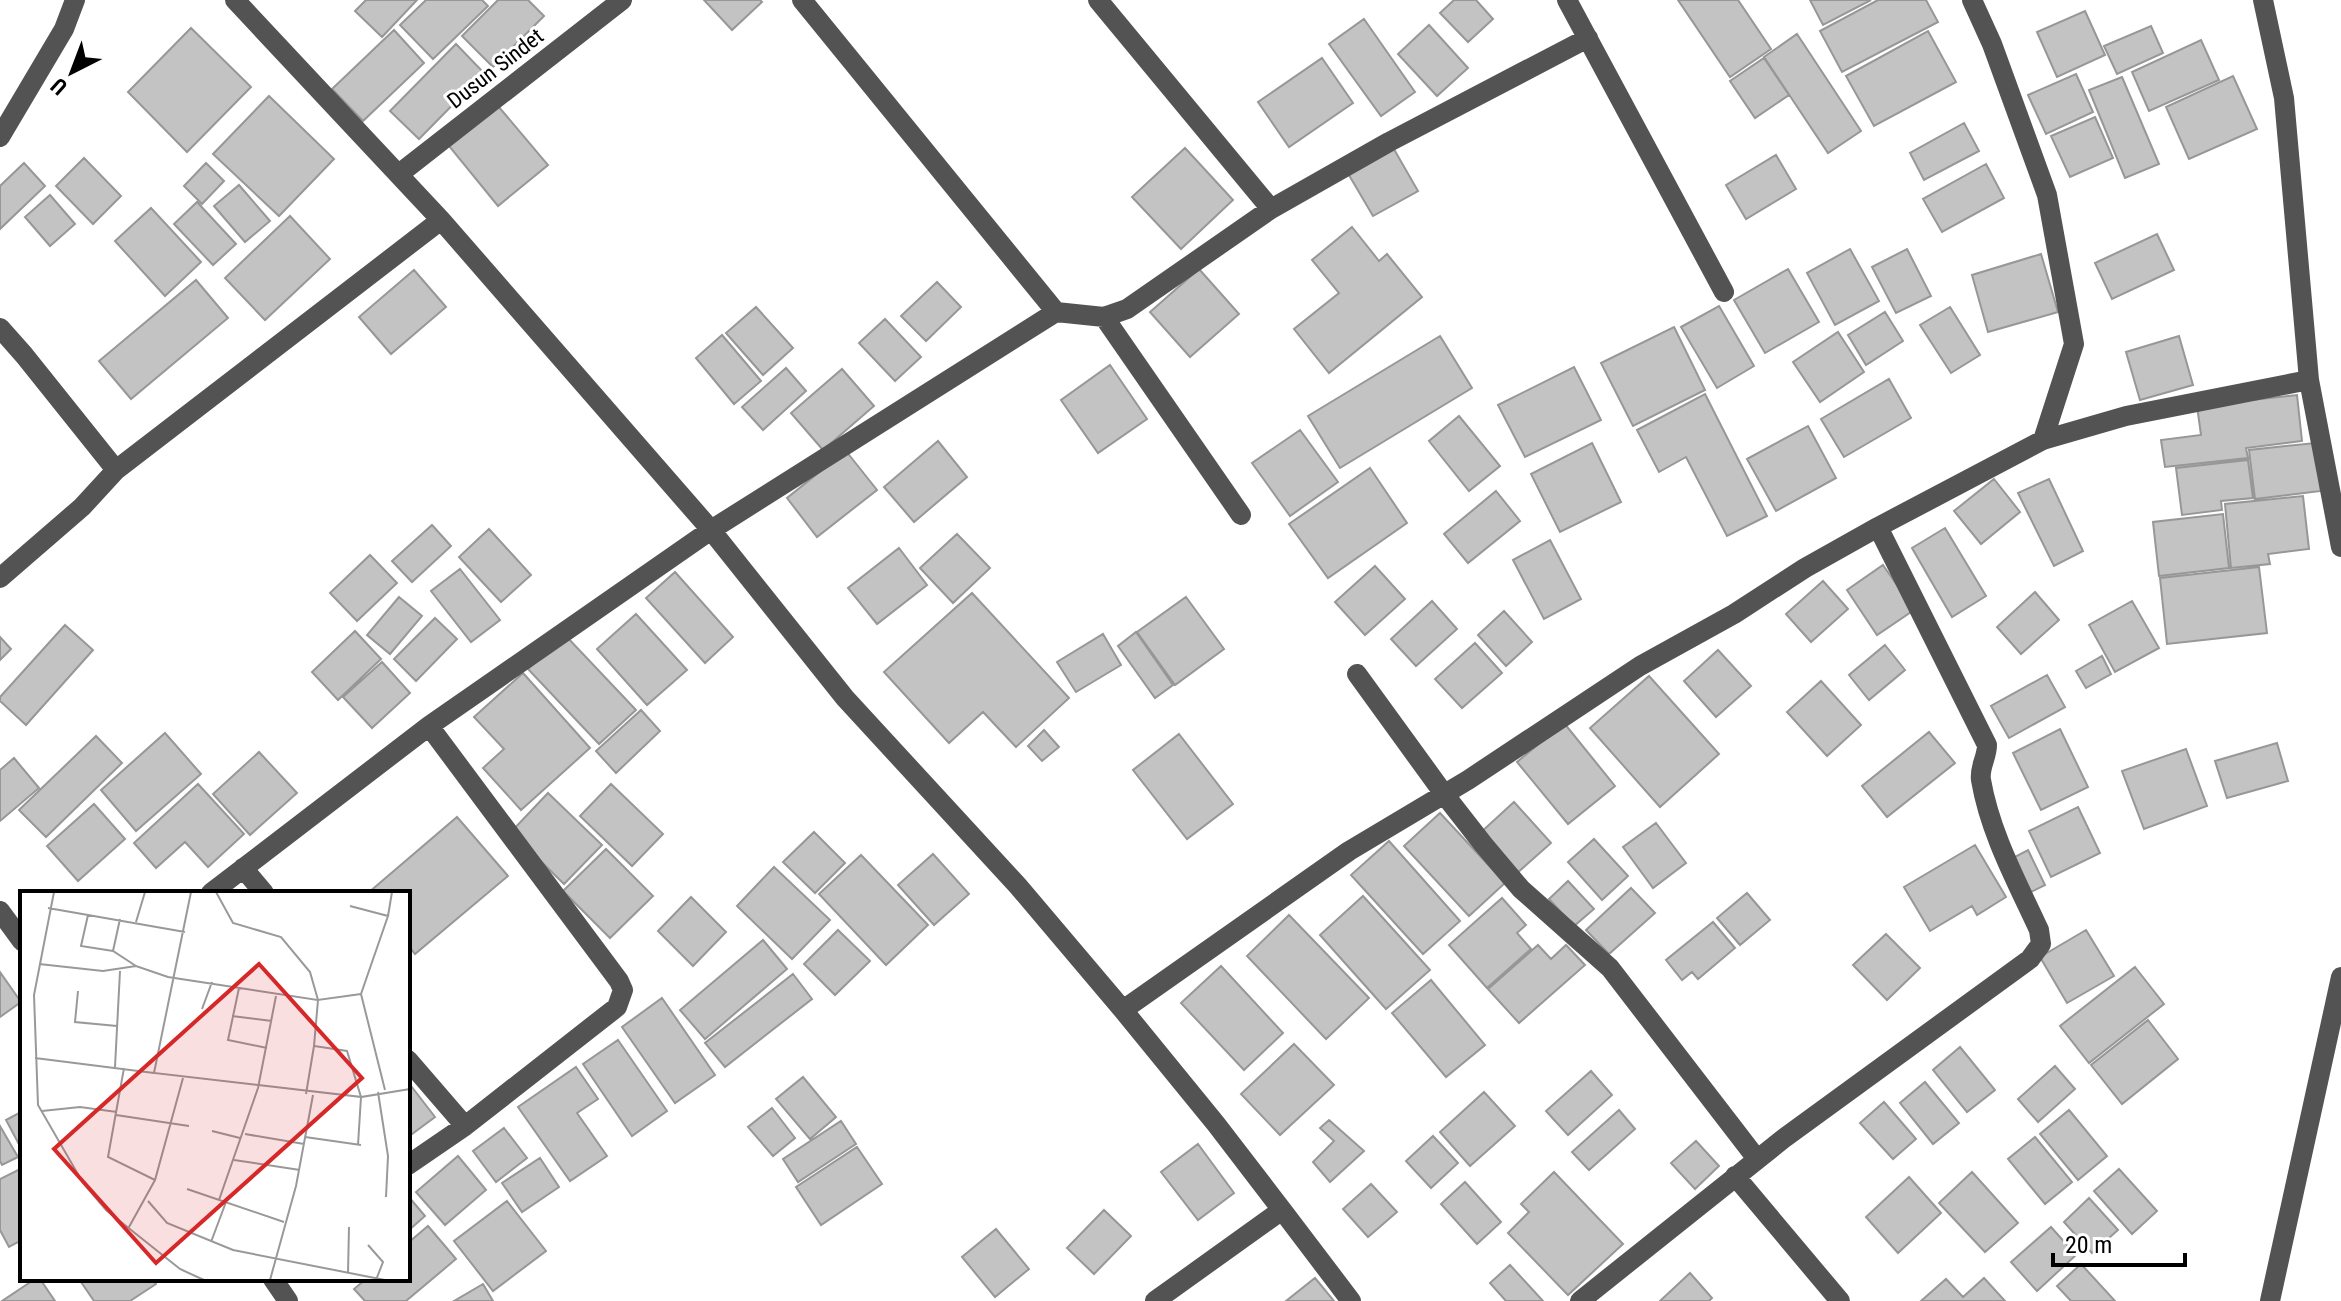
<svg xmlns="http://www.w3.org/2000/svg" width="2341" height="1301" viewBox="0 0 2341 1301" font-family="'Roboto Condensed',sans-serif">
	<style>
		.building { fill: #c3c3c3; stroke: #979797; stroke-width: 2 }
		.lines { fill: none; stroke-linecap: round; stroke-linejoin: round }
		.minor { stroke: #535353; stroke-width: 20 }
		.labels { text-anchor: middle; stroke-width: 6; stroke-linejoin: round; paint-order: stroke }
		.street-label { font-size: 22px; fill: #000; stroke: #fff }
		.inset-road { fill: none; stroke: #999; stroke-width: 2 }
		.view { fill: #d62828; fill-opacity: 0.15; stroke: #d62828; stroke-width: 4 }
		.inset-edge { fill: none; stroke: #000; stroke-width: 4 }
	</style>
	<rect width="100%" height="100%" fill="#fff"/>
	<path class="building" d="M366,0H417L382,37L355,11Z
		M426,0H482L488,6L433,59L400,25Z
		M498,0H528L544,16L493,67L462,36Z
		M704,0H760L762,2L732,30Z
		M1454,0H1476L1493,19L1468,42L1440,13Z
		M1678,0H1738L1771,49L1730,77Z
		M1810,0H1871L1823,25Z
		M1878,0H1926L1938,22L1842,72L1820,31Z
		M2085,11L2105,55L2057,77L2037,32Z
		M1364,19L1415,92L1381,116L1329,44Z
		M1429,25L1468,68L1437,96L1398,54Z
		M2151,26L2163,53L2117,74L2104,46Z
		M191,28L251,87L187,152L128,92Z
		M394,30L424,63L363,121L332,89Z
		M1928,31L1956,82L1874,126L1846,76Z
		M1797,34L1861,131L1828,153L1764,57Z
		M2201,40L2219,80L2149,111L2132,72Z
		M456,44L484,73L419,139L390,111Z
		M1322,58L1353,103L1289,147L1258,102Z
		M1764,58L1789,95L1755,118L1730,81Z
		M2076,74L2093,112L2046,134L2028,95Z
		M2233,76L2257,129L2189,159L2166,107Z
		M2122,77L2159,164L2125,178L2089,90Z
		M269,96L334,159L279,216L213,154Z
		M498,106L548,165L498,206L449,146Z
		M2095,117L2113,158L2070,177L2051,136Z
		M1964,123L1979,151L1924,180L1910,153Z
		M1391,144L1418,191L1373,216L1346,170Z
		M1185,148L1233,200L1181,249L1132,197Z
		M1776,155L1796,189L1746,219L1726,185Z
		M84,158L121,196L93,224L56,186Z
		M24,163L45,186L0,229V186Z
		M206,163L224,181L202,204L184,186Z
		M1986,164L2004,198L1942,232L1923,199Z
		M239,185L270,221L245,242L214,206Z
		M50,195L75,224L50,246L25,217Z
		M197,202L236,244L213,265L174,224Z
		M151,208L201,262L165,296L115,241Z
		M290,216L330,259L265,320L225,278Z
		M1352,227L1379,261L1387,254L1422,297L1329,373L1294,329L1339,293L1312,260Z
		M2157,234L2174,270L2112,299L2095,263Z
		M1850,249L1879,301L1835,325L1807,273Z
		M1907,249L1931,296L1896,313L1872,267Z
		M2041,254L2058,312L1988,332L1972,275Z
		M1199,269L1239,314L1190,357L1150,312Z
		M1788,269L1819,322L1765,353L1734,300Z
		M414,270L446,307L391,354L359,317Z
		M196,280L228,318L131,399L99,361Z
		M937,282L961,307L926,341L901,316Z
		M1719,306L1754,366L1717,388L1681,327Z
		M756,307L793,348L763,375L726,333Z
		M1950,307L1980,355L1951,373L1920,325Z
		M1885,312L1903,341L1866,365L1848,335Z
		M885,319L921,357L895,381L859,343Z
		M1674,327L1705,390L1633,426L1601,363Z
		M1838,332L1864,372L1820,402L1793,362Z
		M722,335L761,381L734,404L696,358Z
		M1440,336L1472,388L1340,468L1308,416Z
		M2179,336L2193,385L2140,400L2126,352Z
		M1110,365L1147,419L1098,453L1061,400Z
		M1574,367L1601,420L1525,457L1498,405Z
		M786,368L806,391L763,430L742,407Z
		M842,369L874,406L823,450L791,413Z
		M1889,379L1911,418L1844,457L1821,419Z
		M1705,394L1767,516L1727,536L1686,457L1659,472L1637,430Z
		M2297,395L2302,441L2246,448L2248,458L2165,467L2161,440L2201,435L2197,406Z
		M1459,416L1500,466L1469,491L1429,441Z
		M1808,426L1836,478L1776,511L1747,459Z
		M1300,430L1338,482L1290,516L1252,463Z
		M938,441L967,477L914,522L884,487Z
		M1592,443L1621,502L1560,532L1531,474Z
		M2315,443L2321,491L2255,499L2249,450Z
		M846,451L877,490L817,537L787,498Z
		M2248,460L2253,498L2221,501L2222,510L2182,515L2176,468Z
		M1370,468L1407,523L1328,578L1289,524Z
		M1994,479L2020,512L1981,544L1954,511Z
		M2049,479L2083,551L2054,566L2018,493Z
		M1496,491L1520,521L1468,563L1444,534Z
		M2303,496L2309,549L2268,554L2270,564L2231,568L2225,504Z
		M2223,514L2229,568L2159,576L2153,522Z
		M432,525L451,546L412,582L392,561Z
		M1945,528L1986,596L1952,617L1912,548Z
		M489,529L531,575L501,602L459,557Z
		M957,534L990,568L953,603L920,568Z
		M1550,540L1581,599L1544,619L1513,560Z
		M899,548L927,585L877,624L848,588Z
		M370,555L397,583L357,621L330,593Z
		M1883,565L1914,610L1877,635L1847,590Z
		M1375,566L1405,599L1365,635L1335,602Z
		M2259,567L2267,633L2167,644L2160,578Z
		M460,569L500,620L471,642L431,591Z
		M675,572L733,637L705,663L646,598Z
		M1823,581L1848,609L1811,642L1786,614Z
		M2035,592L2059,620L2021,654L1997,627Z
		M972,593L1069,698L1016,747L983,712L949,743L884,672Z
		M399,597L422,616L390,654L367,635Z
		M1186,597L1224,649L1175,685L1137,632Z
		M1432,601L1457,629L1416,666L1391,639Z
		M2132,601L2159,648L2115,672L2089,625Z
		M1504,611L1532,642L1506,666L1478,635Z
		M636,614L687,670L647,705L597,649Z
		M435,618L457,639L416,681L394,659Z
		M65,625L93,650L26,725L0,701V697Z
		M355,631L381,659L338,700L312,672Z
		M1136,632L1173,685L1155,698L1118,646Z
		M1103,634L1121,665L1076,692L1057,662Z
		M565,635L636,710L599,744L528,669Z
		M0,637L11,649L0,660Z
		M1475,643L1502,673L1462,708L1435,679Z
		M1885,645L1905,670L1869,700L1849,675Z
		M1718,650L1751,686L1716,717L1684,681Z
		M2102,656L2111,674L2086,688L2076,671Z
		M382,662L410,693L372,728L343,697Z
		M523,673L590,748L521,810L483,768L504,749L474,717Z
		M2047,675L2065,707L2009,738L1991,706Z
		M1649,676L1719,754L1660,807L1590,728Z
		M1821,681L1861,725L1827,756L1787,712Z
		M641,710L660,731L616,773L596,751Z
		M1564,723L1615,786L1568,824L1517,762Z
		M2060,729L2088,787L2041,810L2013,753Z
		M1044,730L1059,747L1042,761L1028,746Z
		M1929,732L1955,763L1887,817L1862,786Z
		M165,733L201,774L136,831L101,790Z
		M1179,734L1233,804L1187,839L1133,770Z
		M96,736L122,763L46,837L19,810Z
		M2277,743L2288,781L2227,798L2215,761Z
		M2186,749L2207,806L2144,829L2122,771Z
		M259,752L297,793L250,835L213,794Z
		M14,758L39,788L0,821V770Z
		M198,784L244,834L208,867L185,842L156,868L134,843Z
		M611,784L663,834L632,866L580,816Z
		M548,793L602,845L564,884L511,832Z
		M1514,802L1551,843L1516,874L1479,834Z
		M94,804L125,839L78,881L47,846Z
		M2078,807L2100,853L2051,877L2029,831Z
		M1440,813L1505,883L1469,916L1404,846Z
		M457,817L508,876L415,954L408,945V893H368Z
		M1656,823L1686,863L1653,888L1623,847Z
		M814,832L845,863L815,893L783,862Z
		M1594,839L1628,876L1602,900L1568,862Z
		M1389,841L1460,921L1423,954L1351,875Z
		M1975,845L2006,897L1977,915L1972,906L1930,931L1904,887Z
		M606,849L653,896L610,938L563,891Z
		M2028,850L2045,885L2025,895L2009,860Z
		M933,854L969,894L934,925L898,885Z
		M861,855L928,925L886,965L819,894Z
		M774,867L830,920L792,959L737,906Z
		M1568,881L1594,909L1574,926L1549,899Z
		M1631,888L1655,913L1609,954L1586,930Z
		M1747,893L1770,920L1740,945L1717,918Z
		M1363,896L1430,970L1386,1009L1320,935Z
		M691,897L726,932L693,966L658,931Z
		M1502,898L1526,925L1517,933L1531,949L1487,988L1449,945Z
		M1289,915L1369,998L1326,1039L1247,956Z
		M1713,922L1735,948L1698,979L1692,972L1682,980L1666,960Z
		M838,930L870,961L835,995L804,964Z
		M2086,930L2114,976L2067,1003L2040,957Z
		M1886,934L1920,968L1887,1000L1853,965Z
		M763,940L787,969L705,1039L680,1010Z
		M1538,945L1551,959L1566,945L1585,965L1519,1023L1488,989Z
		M1221,966L1283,1033L1244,1070L1181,1003Z
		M2135,967L2164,1004L2089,1063L2060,1026Z
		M0,972L21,1002L0,1017Z
		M793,974L812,999L725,1067L705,1043Z
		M1431,980L1485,1045L1446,1077L1392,1013Z
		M662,998L715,1075L675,1103L622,1027Z
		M2148,1020L2178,1059L2122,1104L2091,1065Z
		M618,1040L667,1111L632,1136L583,1064Z
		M1294,1044L1334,1085L1280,1135L1241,1094Z
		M1960,1047L1995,1090L1967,1112L1933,1070Z
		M2055,1066L2075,1089L2038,1122L2018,1099Z
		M576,1067L598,1099L577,1113L607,1156L570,1181L518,1107Z
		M1591,1071L1612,1095L1568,1135L1546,1111Z
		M803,1077L836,1117L810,1139L776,1099Z
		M408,1082L435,1117L408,1137Z
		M1925,1082L1959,1123L1933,1144L1900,1103Z
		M1484,1092L1515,1126L1470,1166L1440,1132Z
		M1884,1102L1916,1139L1893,1159L1860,1123Z
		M772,1108L795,1138L773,1156L748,1127Z
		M1619,1110L1635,1129L1589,1170L1572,1152Z
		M2069,1110L2107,1156L2078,1180L2040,1134Z
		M21,1112L22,1113V1150L6,1120Z
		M1329,1120L1364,1151L1330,1182L1313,1162L1334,1141L1320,1128Z
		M841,1121L856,1144L798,1182L783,1159Z
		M0,1126L18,1157L2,1165L0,1161Z
		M504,1128L527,1158L496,1182L473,1151Z
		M1433,1136L1458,1163L1431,1188L1406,1161Z
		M2035,1137L2072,1182L2045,1204L2008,1159Z
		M1696,1141L1719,1166L1695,1189L1671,1163Z
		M1198,1144L1234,1193L1198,1220L1161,1172Z
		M857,1147L882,1184L821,1225L796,1187Z
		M458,1156L486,1190L445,1225L416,1192Z
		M540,1158L559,1187L522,1212L502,1183Z
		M22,1168V1240L9,1247L0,1230V1179Z
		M2119,1169L2157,1211L2132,1234L2094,1191Z
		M1554,1172L1623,1244L1568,1295L1508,1233L1529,1212L1521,1204Z
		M1972,1172L2018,1223L1985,1252L1939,1203Z
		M1909,1177L1941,1213L1898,1253L1866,1217Z
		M1465,1182L1501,1222L1477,1244L1441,1204Z
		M1371,1184L1397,1212L1368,1237L1343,1209Z
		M408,1196L425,1216L408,1231Z
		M2089,1198L2118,1230L2092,1253L2064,1222Z
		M507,1201L546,1251L493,1291L454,1241Z
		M1104,1210L1131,1236L1094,1274L1067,1248Z
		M428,1226L456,1259L406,1301H365L354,1289L366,1279H408V1243Z
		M2051,1227L2076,1255L2037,1291L2011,1262Z
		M996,1229L1029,1269L995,1297L962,1257Z
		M2081,1264L2115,1301H2071L2057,1286Z
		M1510,1265L1543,1301H1506L1490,1283Z
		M1690,1273L1712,1298L1709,1301H1660Z
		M1315,1278L1334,1301H1286Z
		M1984,1278L2005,1301H1921L1946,1279L1963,1297Z
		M35,1279H40L55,1301H2Z
		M79,1279H153L156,1284L130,1301H94Z
		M483,1284L493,1301H454Z"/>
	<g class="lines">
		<path class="minor" d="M235,0L441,220L711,530L845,698L1018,886L1123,1010L1216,1124L1282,1210L1155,1301
			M802,0L1056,312
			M1098,0L1271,209
			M1567,0L1724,292
			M1972,0L1992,44L2047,195L2074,344L2043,440
			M2263,0L2284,98L2309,380L2341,547
			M0,137L64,29L75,0
			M399,174L622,0
			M1104,317L1241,515
			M0,328L24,355L116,470L82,507L0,578
			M116,470L441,220
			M1357,674L1444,794L1483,844L1521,889L1610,968L1757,1159
			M243,868L264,893
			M211,893L429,726L711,530L1056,312L1104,317L1127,309L1271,209L1389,142L1588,38
			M0,911L22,941
			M1123,1010L1349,851L1468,780L1640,666L1734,614L1805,568L1878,527L2043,440L2126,416L2309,380
			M408,1060L465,1126
			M408,1165L465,1126L617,1007L623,990L619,981L429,726
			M1735,1176L1840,1301
			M1282,1210L1351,1301
			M273,1279L288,1301
			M1580,1301L1783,1139L2030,959L2041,944L2039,930C2017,882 1990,833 1981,780C1979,767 1987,758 1987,745L1878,527
			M2270,1301L2341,977"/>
	</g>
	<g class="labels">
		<g class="street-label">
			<text transform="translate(495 68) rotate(-38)" y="8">Dusun Sindet</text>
		</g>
	</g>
	<g transform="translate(20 891)">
		<rect width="390" height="390" fill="#fff"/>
		<path class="inset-road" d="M34,1L14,104L18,214L63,292L86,319L160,378L184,389M171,1L134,182L341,206L338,254M196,1L213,32L261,46L290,81L298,109L341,103M330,15L368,25L341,103L365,199M28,17L165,41M68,24L61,55L93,60L116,75M368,25L372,1M116,31L125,1M93,60L100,28M19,73L83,80L116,75L148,86L298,109L294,155L327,160L341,206L390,198M219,97L208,149L247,157M58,100L55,131L97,135M182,118L192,91M212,125L252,130M15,167L134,182M95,176L100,80M104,177L88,266L135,289M358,201L368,265L366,306M286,203L294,155M22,220L60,216L97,221M96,224L169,235M192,240L220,247M225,243L284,253M285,246L341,254M214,269L280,279M167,298L264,331M199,309L238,197L256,105M128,310L147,332L213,359L365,389M109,336L135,289L163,187M191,351L206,311M348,354L363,371L356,389M328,382L329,336M250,389L276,295L293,204"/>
		<path class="view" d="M239,73L342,187L136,372L34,258Z"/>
		<rect width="390" height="390" class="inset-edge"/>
	</g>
	<g transform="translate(72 72) rotate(222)" stroke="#ffffff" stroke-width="6" paint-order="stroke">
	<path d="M0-6L14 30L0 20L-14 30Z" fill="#000000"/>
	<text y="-12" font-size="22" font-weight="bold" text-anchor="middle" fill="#000000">U</text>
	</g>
	<path d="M2053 1253v12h132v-12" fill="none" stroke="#000000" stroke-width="4"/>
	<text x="2065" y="1253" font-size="24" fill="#000000" stroke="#ffffff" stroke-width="6" paint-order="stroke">20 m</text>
</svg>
